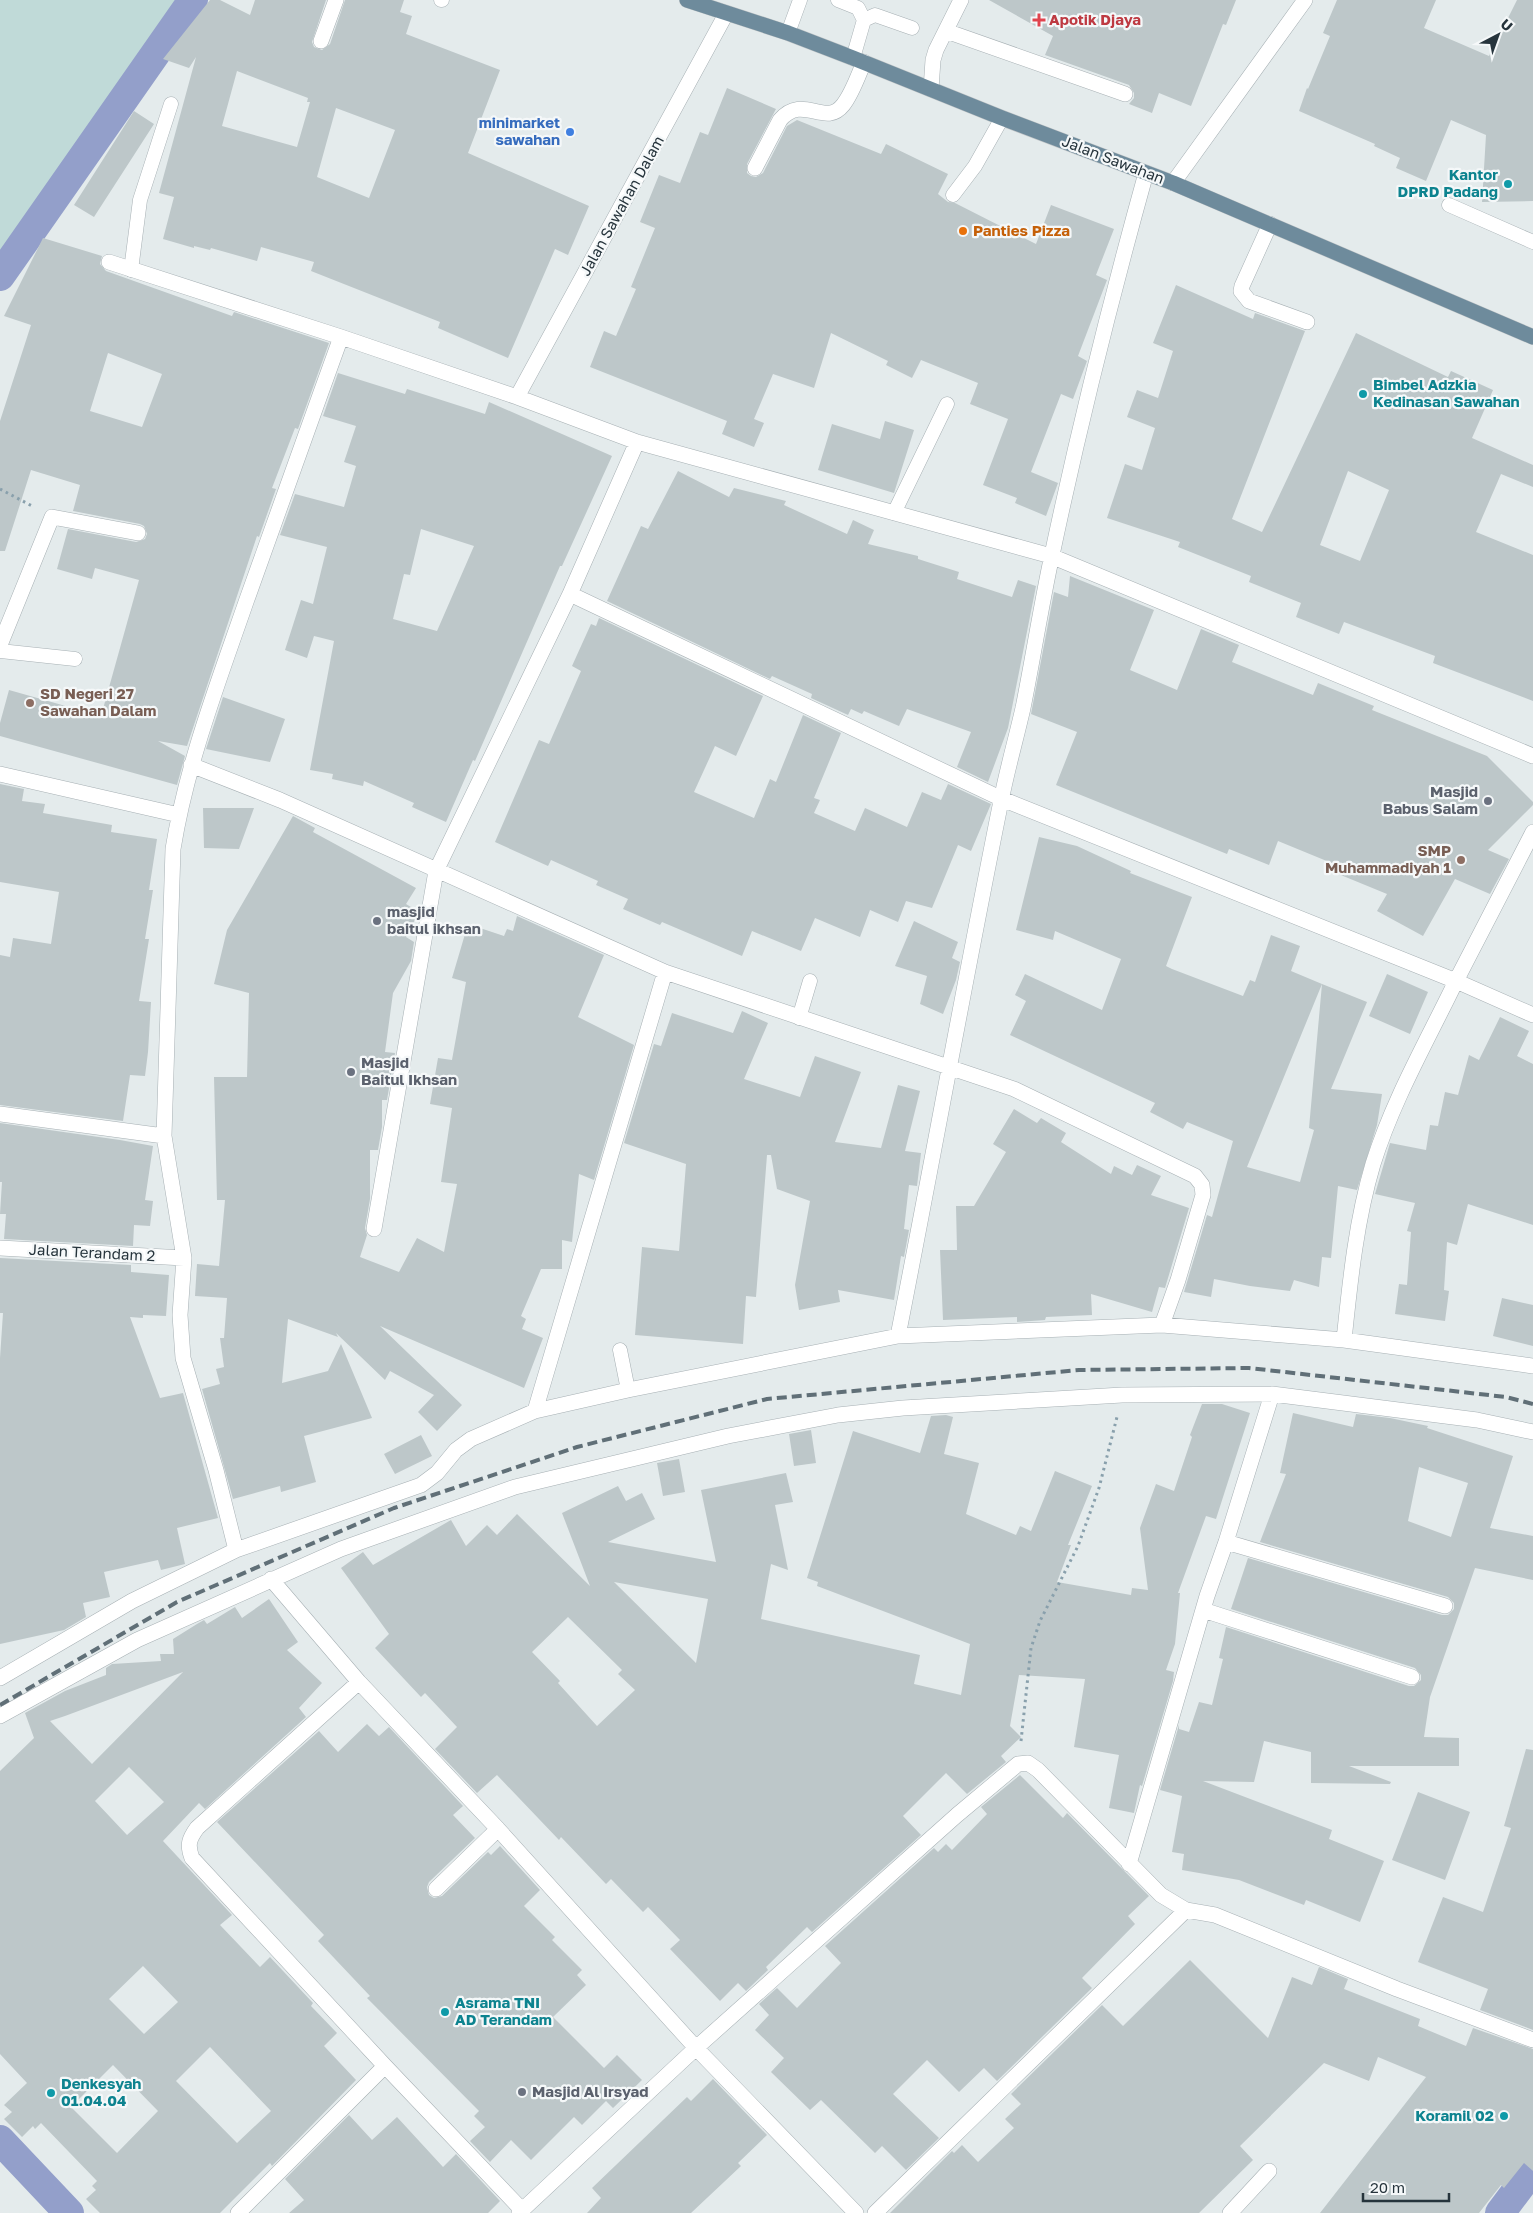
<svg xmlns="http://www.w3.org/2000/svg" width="1533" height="2213" viewBox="0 0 1533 2213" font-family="'Golos Text',sans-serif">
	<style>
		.green { fill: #c0dad8 }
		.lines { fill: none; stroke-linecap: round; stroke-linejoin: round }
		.canal { stroke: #939fca; stroke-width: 30 }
		.building { fill: #bdc7c9; fill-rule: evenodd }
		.lane-casing { stroke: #a7b0b4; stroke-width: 15 }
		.street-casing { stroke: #a7b0b4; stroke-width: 16 }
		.primary-casing { stroke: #c2c6c8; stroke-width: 16 }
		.path { stroke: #89a0ac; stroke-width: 3; stroke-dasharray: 2.5 4; stroke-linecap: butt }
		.lane { stroke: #fff; stroke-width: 14 }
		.street { stroke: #fff; stroke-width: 15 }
		.primary { stroke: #6e8b9c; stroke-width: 15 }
		.rail { stroke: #606f77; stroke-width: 4; stroke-dasharray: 10 5; stroke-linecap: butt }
		.health-dot { fill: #e0444e; stroke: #f5f8f9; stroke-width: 2 }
		.shop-dot { fill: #3f7fe0; stroke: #f5f8f9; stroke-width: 2 }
		.culture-dot { fill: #0f9aa8; stroke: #f5f8f9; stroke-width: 2 }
		.food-dot { fill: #e8710a; stroke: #f5f8f9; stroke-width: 2 }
		.education-dot { fill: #8d6e63; stroke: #f5f8f9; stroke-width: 2 }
		.worship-dot { fill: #6b7280; stroke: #f5f8f9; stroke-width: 2 }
		.labels { text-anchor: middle; stroke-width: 4.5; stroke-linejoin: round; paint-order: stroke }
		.health-label { font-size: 15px; font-weight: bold; fill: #be3a42; stroke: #f5f8f9; text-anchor: start }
		.shop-label { font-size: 15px; font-weight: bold; fill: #366cbe; stroke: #f5f8f9; text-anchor: end }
		.street-label { font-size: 15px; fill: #26343c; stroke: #f5f8f9 }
		.culture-label { font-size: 15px; font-weight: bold; fill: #0d838f; stroke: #f5f8f9; text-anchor: start }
		.food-label { font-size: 15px; font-weight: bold; fill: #c56008; stroke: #f5f8f9; text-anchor: start }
		.education-label { font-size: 15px; font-weight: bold; fill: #785e54; stroke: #f5f8f9; text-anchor: start }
		.worship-label { font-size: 15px; font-weight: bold; fill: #5b616d; stroke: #f5f8f9; text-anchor: start }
	</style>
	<rect width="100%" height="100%" fill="#e4ebec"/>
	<path class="green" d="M0,0H177L0,268Z"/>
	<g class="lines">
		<path class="canal" d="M0,276L193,0
			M0,2140L69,2213
			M1500,2213L1533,2169"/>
	</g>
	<path class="building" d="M210,0H220L250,15L255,0H326L312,42L314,47L322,50L330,44L345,0H404L400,12L412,16L406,34L500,70L468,153L589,206L568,255L555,249L508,358L438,328L440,322L311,271L314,262L261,247L257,261L211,248L210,250L194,246V248L163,239L174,197L159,193L196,57L189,68L163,59ZM237,71L308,98L307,102H310L297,147L222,126ZM336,108L395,130L369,198L317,177Z
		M989,0H1236L1226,25L1223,24L1191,106L1159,93L1152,113L1129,104L1134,98V93L1129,85L1045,55L1053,36Z
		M1337,0H1436L1424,28L1489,56L1517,0H1533V201L1482,202L1486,135L1451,120L1426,181L1396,168L1400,158L1374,146L1375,144L1299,111L1307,88L1308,89L1330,36L1323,33Z
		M727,88L776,109L747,164V173L751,176L756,177L763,173L787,126L797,120L881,154L886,144L948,174L938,194L948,202L955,203L1036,244L1051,205L1114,229L1096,275L1107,280L1078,356L1087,361L1073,399L1061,394L1031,472L1058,483L1046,516L1015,503L1017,498L983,485L1008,419L970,404L978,383L921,360L912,378L886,365L888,361L831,333L814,388L773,374L754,419L764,423L754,447L722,434L727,421L590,367L604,331L616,336L636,289L631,287L655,228L640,222L659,175L680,183L700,132L708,135Z
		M134,111L154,124L94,217L74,205Z
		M43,238L102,256L100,264L106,271L232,316L234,312L329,343L298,429L295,428L272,488L276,489L259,537L257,536L187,746L158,741L185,756L177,785L0,736V723L9,690L101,716L139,580L95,568L92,579L57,569L68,529L136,542L145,539L147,534L144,526L140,524L73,511L80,485L31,470L5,551H0V421L31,325L4,316ZM108,353L162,374L142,427L90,411Z
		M1176,285L1253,319L1255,313L1305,331L1232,519L1262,532L1356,333L1448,377L1451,371L1493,390L1472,438L1533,465V487L1501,474L1476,532L1533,555V701L1433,663L1435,656L1344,622L1339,634L1296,617L1301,603L1249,582L1251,576L1178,547L1180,542L1107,518L1125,464L1142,470L1155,428L1127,417L1137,390L1158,398L1173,351L1153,343ZM1348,471L1389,490L1360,561L1320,545Z
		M338,373L405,394L407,389L485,414L489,402L612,456L562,566H560L475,761L473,760L446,822L412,807L414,803L364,781L363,786L332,779L333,774L310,770L334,641L314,636L307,658L285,650L301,600L313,604L327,547L280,535L295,494L344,507L356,466L344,462L356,426L323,416ZM421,529L474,546L437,631L393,619L404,574L410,575Z
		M885,421L914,430L894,493L818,470L832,424L880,439Z
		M678,471L729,497L734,488L786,501L784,505L847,534L853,520L874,530L868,544L918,556V559L959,572L957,579L1012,597L1018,580L1036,586L1008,728L988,782L957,767L971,732L907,709L899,726L864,711L862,714L851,709L848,715L811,698L812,694L772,676L770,679L607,601L641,526L648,529Z
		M1070,576L1154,610L1130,670L1177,690L1201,629L1239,645L1232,662L1313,695L1318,683L1374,706L1372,710L1487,756L1533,802V805L1488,850L1509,859L1490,894L1455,879L1423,936L1377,911L1387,894L1331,871L1334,864L1278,841L1269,865L1229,849L1227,854L1056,785L1077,732L1031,714L1054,592L1068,597Z
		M599,618L763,696L736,756L715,746L694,792L754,818L770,779L776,782L803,715L841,733L814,798L820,800L814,813L855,831L865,808L907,827L922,792L941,800L948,784L991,804L971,851L958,845L932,908L906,901L898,922L870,910L860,937L815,918L801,951L752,931L742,956L662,922L660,925L623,909L628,899L596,885L598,881L551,860L548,866L495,842L539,740L549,744L581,671L572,666L591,624L596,626Z
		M223,697L285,719L270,762L206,749Z
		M0,784L24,789L22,801L45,804L43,813L112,825L111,832L157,839L149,890H153L145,939H149L139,1001L151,1002L148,1052L145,1076L130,1075L123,1121L0,1105V955L10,957L13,938L51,944L59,892L0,882Z
		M203,808H254L239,849L204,848Z
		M293,816L315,828L313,832L416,888L406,904L419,912L406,937L414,942L411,961L393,993L385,1052L395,1053L387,1100H382V1127L378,1150H370V1199L365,1228L367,1235L360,1257L399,1272L417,1238L444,1252L457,1184L441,1182L452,1108L430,1104L438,1058L452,1060L466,982L452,978L468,924L504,936L507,929L513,931L517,916L604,955L578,1017L634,1045L594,1180L579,1174L572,1242L562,1240V1269H541L521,1316L526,1319L522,1329L543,1338L524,1388L380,1326L462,1405L437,1431L418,1412L434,1395L390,1371L385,1380L336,1333L338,1337L288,1319L282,1383L328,1371L341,1344L372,1418L304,1436L316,1482L281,1492L280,1486L233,1499L202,1389L220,1384L216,1369L224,1367L220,1338H224L227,1298L195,1296L197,1264L219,1266L225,1200H217L214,1077H247L249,993L214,984L227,930Z
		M1039,837L1077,846L1131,871L1130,873L1192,897L1166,966L1172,969L1243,996L1250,980L1255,982L1271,935L1300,946L1291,971L1322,984L1247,1167L1300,1182L1314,1130L1309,1128L1322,984L1367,1002L1331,1089L1382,1094L1377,1125L1357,1190L1338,1186L1331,1258L1322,1257L1319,1287L1294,1280L1290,1291L1250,1286L1214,1279L1211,1297L1184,1292L1207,1215L1212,1217L1233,1141L1187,1122L1183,1129L1150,1112L1155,1103L1010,1035L1026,1001L1015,995L1025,974L1102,1010L1121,959L1055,931L1053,940L1016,930Z
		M914,921L958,942L952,958L960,962L956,980L943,1014L920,1004L927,976L895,966Z
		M1387,974L1428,992L1410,1034L1369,1016Z
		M742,1011L768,1023L744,1079L800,1097L815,1056L861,1072L835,1142L881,1148L898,1085L920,1091L905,1151L921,1153L917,1186L909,1185L904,1229L909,1230L904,1257L901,1256L894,1300L838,1290L840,1302L799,1310L795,1285L810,1201L777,1189L771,1155H767L756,1297L746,1296L743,1344L635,1335L642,1247L679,1251L686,1164L624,1143L651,1054L654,1044L661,1046L672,1013L733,1033Z
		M1500,1017L1529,1031L1517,1056L1533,1064V1225L1468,1204L1457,1245L1447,1242L1444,1290L1449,1291L1445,1321L1395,1314L1399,1284L1407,1285L1411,1232L1407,1231L1415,1203L1375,1194L1390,1143L1426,1150L1430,1125L1438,1126L1445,1092L1458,1095L1469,1055L1479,1060Z
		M1014,1109L1037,1123L1041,1118L1066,1133L1061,1142L1111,1174L1114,1166L1132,1175L1137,1165L1161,1176L1151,1195L1189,1208L1165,1288L1159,1287L1152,1312L1091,1294L1092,1315L1046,1317L1045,1320L1017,1322V1317L943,1320L940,1250H957L956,1206H974L1006,1152L993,1144Z
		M0,1123L120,1140L153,1146L145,1200L153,1201L150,1226L134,1225L133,1246L4,1239L6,1214H0L2,1182H0Z
		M0,1258L131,1265V1272L169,1275L166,1316L143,1315V1318L130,1317L160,1398L183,1393L218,1518L177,1528L185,1564L161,1570L158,1560L104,1572L110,1597L83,1603L86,1617L64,1630L0,1644V1358L3,1313H0Z
		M1502,1298L1533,1305V1346L1493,1336Z
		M1202,1404H1222L1250,1413L1216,1519L1206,1516L1178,1593H1180L1175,1644L1166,1670L1174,1672L1173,1681L1142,1786L1140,1785L1134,1813L1109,1808L1119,1755L1074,1747L1085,1679L1019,1675L1010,1726L1021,1737L1001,1756L1006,1762L967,1794L946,1773L903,1816L921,1835L812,1932L807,1927L766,1967L768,1970L746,1991L738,1983L720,2001L670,1949L680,1940L648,1907L643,1912L611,1879L606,1884L561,1837L559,1840L497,1775L477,1793L435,1749L457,1727L425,1693L421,1697L375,1648L389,1634L341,1568L363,1552L373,1565L451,1520L466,1546L487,1525L497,1535L517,1514L590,1586L562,1513L618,1486L626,1501L642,1493L655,1519L608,1542L716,1562L701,1490L786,1473L793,1502L775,1505L788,1570L771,1564L761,1619L920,1655L914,1684L961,1695L970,1644L817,1586L818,1582L807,1578L853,1431L920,1453L931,1416L946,1415L953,1417L944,1454L979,1463L966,1514L1016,1535L1020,1526L1031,1531L1055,1471L1092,1486L1068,1545H1071L1057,1582L1131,1595L1132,1588L1148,1590L1140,1528L1156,1484L1174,1491L1192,1437L1190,1435ZM614,1582L708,1599L696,1663ZM568,1617L622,1670L618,1674L635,1690L597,1726L558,1683L560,1681L532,1652Z
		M1293,1413L1353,1427L1356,1414L1390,1418L1428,1426L1427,1428L1513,1456L1490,1528L1533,1536V1580L1475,1568L1430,1697L1424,1737L1459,1738V1766H1349L1391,1782L1390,1784L1311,1783V1752L1264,1741L1254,1782L1203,1781L1332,1830L1329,1839L1384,1861L1360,1922L1306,1900L1304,1905L1239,1880L1182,1870L1184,1854L1172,1852L1182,1796L1160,1790L1179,1725V1729L1189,1732L1199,1702L1212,1705L1223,1659L1219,1658L1226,1627L1409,1686H1414L1421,1680V1675L1415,1668L1231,1609L1248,1558L1442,1615H1448L1454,1609V1603L1448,1597L1260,1542L1286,1474L1280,1473ZM1419,1467L1468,1483L1451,1537L1408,1521Z
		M811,1430L816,1463L794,1466L789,1434Z
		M421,1435L432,1456L395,1474L384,1454Z
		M679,1459L685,1492L663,1496L657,1463Z
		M269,1599L298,1642L287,1650L322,1683L299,1708L306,1717L205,1809L199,1803L163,1841L232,1915L220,1925L260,1967L270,1957L313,2003L311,2006L337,2033L324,2046L356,2080L272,2166L270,2163L220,2213H100L86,2199L96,2190L92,2186L97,2181L41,2123L35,2129L33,2126L22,2137L4,2119L12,2112L4,2105L27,2083L0,2054V1771L34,1738L25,1713L65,1691L106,1675V1668L112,1664L161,1661L160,1654H174L173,1639L197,1624L204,1620L207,1624L235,1607L242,1618ZM183,1672L92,1764L50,1721L65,1716ZM129,1767L164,1802L127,1835L95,1801ZM143,1966L178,2002L144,2034L109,1999ZM210,2047L271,2111L237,2143L176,2081ZM113,2065L158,2111L117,2153L71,2107Z
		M367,1724L379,1736L389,1727L463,1806L453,1815L475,1838L429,1882L427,1887L429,1895L434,1898L442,1896L488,1852L491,1855L500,1846L540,1890L524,1906L555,1937L552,1940L582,1970L577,1975L586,1985L553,2017L604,2068L617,2055L642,2080L613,2108L606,2101L582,2125L574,2117L531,2160L511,2140L490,2162L470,2141L485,2127L474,2116L479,2111L367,1998L370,1996L318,1941L324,1935L217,1822L319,1731L338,1752Z
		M1526,1749L1533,1750V2030L1480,2010L1488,1989L1418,1962L1443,1897L1483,1912L1511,1828L1504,1826Z
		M1020,1775L1063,1818L1067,1813L1149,1896L1128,1916L1135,1924L1082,1978L1092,1988L997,2081L984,2068L959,2092L927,2060L893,2094L939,2138L906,2170L882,2146L875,2153L821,2100L810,2110L771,2072L784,2058L755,2030L769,2015L759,2004L777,1988L797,2008L841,1963L825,1946L934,1848L938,1852L946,1844L952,1850L987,1814L981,1807Z
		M1418,1792L1470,1812L1445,1880L1392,1860Z
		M1190,1960L1268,2038L1292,1977L1312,1985L1319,1967L1348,1979L1344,1989L1420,2019L1418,2026L1466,2046L1473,2028L1533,2049V2171L1524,2163L1504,2188L1501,2185L1479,2213H1320L1426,2077L1378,2057L1369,2081L1324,2063L1240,2146L1253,2160L1199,2213H890L952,2151L954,2153L962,2145L978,2162L1014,2128L1005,2119L1021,2104L1011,2094L1102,2005L1123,2026Z
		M713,2079L767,2135L738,2163L741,2166L691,2213H587L601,2198L592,2188L687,2097L691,2101Z
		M349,2115L372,2140L397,2117L443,2167L456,2154L500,2201L488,2213H289L304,2200L285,2179Z"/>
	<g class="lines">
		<g class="lane-casing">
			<path id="lane" d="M441,0H442
				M838,0L858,8L864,20L853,58
				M864,20L875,15L912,28
				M788,33L800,0
				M953,195L975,166L1002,118
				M1449,205L1533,242
				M131,270L140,200L171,104
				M894,513L947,404
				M0,651L75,659
				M799,1018L810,981
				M620,1350L628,1390"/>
		</g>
		<g class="street-casing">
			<path id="street" d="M946,31L1125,94
				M321,41L336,0
				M931,89L933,60L936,50L961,0
				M755,168L780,120C803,93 825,128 843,105C852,94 858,76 864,62
				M1173,183L1305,0
				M1270,224L1242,286L1241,291L1249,301L1307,322
				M109,262L341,337L517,397L637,442L1051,556L1533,756
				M517,397L726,14
				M637,442L570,594L1002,799L1456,981C1427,1041 1393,1100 1373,1164C1356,1221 1350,1282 1344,1340
				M0,645L52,517L138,533
				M191,765L280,800L665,972L1014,1089L1195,1176L1202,1185L1203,1195L1178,1280L1162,1325
				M0,774L179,815
				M1533,832L1456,981L1533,1015
				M0,1114L164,1136
				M374,1229L436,871L570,594
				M0,1248L184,1258
				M898,1336C933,1158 965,979 1001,801C1007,770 1016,739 1023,708C1033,658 1041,606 1052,555C1079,427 1111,299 1146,173
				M535,1411L665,972
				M1226,1542L1445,1606
				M236,1550L216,1470L183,1358L180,1315L184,1258L164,1136L173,849C187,763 218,683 246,602C278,513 309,425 341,337
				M271,1579L359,1682L498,1829L696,2048L856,2213
				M1203,1610L1412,1677
				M0,1678L132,1601L236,1550L421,1485L437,1473L456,1450L471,1439L535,1411L628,1390L898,1336L1162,1325L1344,1340L1533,1366
				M359,1682L197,1828C189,1839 187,1845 192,1858L385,2066L522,2210
				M0,1716L137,1640L341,1549L515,1487L728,1436L838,1415L903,1408L1122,1395L1272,1394L1477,1420L1533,1432
				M1129,1864L1207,1596L1226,1542L1272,1394
				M436,1889L498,1829
				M238,2213L385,2066
				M519,2213L696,2048L957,1815L1018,1764L1028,1763L1038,1770L1161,1895L1186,1910L1215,1915L1397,1989L1533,2040
				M875,2213L1186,1910
				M1230,2213L1269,2171"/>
		</g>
		<g class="primary-casing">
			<path id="primary" d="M687,0L788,33L853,58L1002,118L1173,183L1533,337"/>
		</g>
		<path class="path" d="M0,489L32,506
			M1021,1741L1031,1648L1040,1621L1078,1546L1099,1488L1117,1417"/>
		<use href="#lane" class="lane"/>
		<use href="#street" class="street"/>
		<use href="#primary" class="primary"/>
		<path class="rail" d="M0,1705L177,1602L394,1508L577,1447L767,1399L1079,1370L1249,1368L1506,1397L1533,1404"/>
	</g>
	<path class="health-dot" d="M1036.5 12.5h5v5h5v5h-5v5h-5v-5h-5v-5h5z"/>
	<circle class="shop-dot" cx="570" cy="132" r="5"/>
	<g class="culture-dot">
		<circle cx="1508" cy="184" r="5"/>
		<circle cx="1363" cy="394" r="5"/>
		<circle cx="445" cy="2012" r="5"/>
		<circle cx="51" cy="2093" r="5"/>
		<circle cx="1504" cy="2116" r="5"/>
	</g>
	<circle class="food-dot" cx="963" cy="231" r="5"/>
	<g class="education-dot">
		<circle cx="30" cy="703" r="5"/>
		<circle cx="1461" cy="860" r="5"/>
	</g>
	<g class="worship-dot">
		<circle cx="1488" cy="801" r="5"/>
		<circle cx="377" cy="921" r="5"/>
		<circle cx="351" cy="1072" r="5"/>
		<circle cx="522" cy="2092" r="5"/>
	</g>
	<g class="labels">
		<g class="health-label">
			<text x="1049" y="25">Apotik Djaya</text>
		</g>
		<g class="shop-label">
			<text x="560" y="128">minimarket<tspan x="560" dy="17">sawahan</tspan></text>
		</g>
		<g class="street-label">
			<text transform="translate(1113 160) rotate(21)" y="5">Jalan Sawahan</text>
			<text transform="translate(622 206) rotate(-61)" y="5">Jalan Sawahan Dalam</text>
			<text transform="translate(92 1253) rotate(3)" y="5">Jalan Terandam 2</text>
		</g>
		<g class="culture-label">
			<text x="1498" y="180" text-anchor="end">Kantor<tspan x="1498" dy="17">DPRD Padang</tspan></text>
			<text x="1373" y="390">Bimbel Adzkia<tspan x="1373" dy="17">Kedinasan Sawahan</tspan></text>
			<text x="455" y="2008">Asrama TNI<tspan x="455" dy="17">AD Terandam</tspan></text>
			<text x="61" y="2089">Denkesyah<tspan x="61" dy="17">01.04.04</tspan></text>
			<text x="1494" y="2121" text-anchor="end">Koramil 02</text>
		</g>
		<g class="food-label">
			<text x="973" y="236">Panties Pizza</text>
		</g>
		<g class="education-label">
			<text x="40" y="699">SD Negeri 27<tspan x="40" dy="17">Sawahan Dalam</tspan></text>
			<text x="1451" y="856" text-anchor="end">SMP<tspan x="1451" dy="17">Muhammadiyah 1</tspan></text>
		</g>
		<g class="worship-label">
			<text x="1478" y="797" text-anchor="end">Masjid<tspan x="1478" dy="17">Babus Salam</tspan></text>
			<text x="387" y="917">masjid<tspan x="387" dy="17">baitul ikhsan</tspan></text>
			<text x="361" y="1068">Masjid<tspan x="361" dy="17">Baitul Ikhsan</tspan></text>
			<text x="532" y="2097">Masjid Al Irsyad</text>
		</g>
	</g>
	<g transform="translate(1498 35) rotate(41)" stroke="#f5f8f9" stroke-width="4" paint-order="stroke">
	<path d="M0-4L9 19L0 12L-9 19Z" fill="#26343c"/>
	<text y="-8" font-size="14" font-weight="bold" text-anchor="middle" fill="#26343c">U</text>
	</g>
	<path d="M1363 2193v8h86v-8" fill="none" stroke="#26343c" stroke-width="2.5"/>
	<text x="1370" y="2193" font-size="15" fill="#26343c" stroke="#f5f8f9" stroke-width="4" paint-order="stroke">20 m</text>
</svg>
